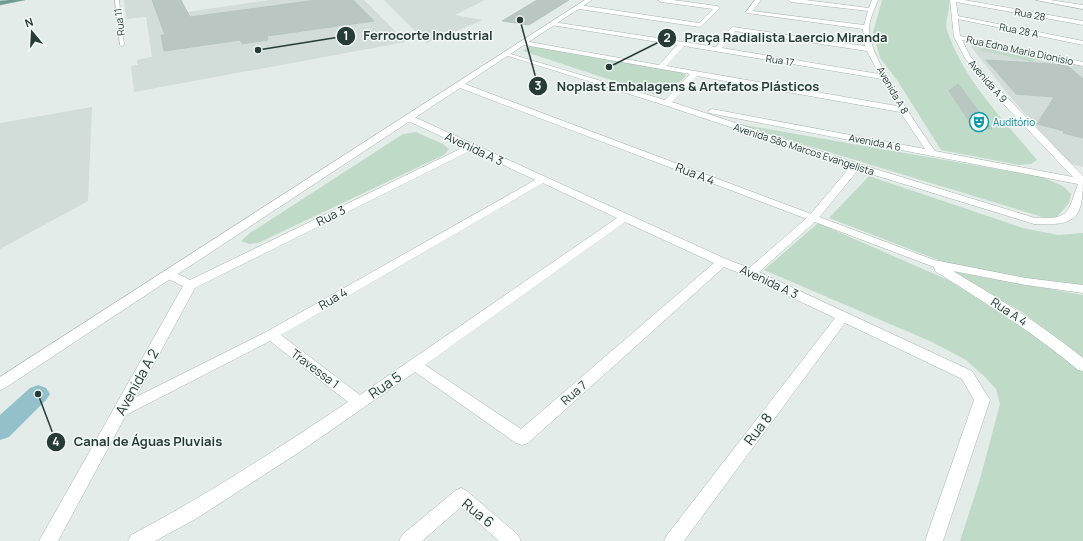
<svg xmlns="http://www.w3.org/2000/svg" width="1083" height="541" viewBox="0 0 1083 541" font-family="Manrope,sans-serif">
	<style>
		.built { fill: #d2dcd8 }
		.green { fill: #bfdbc8 }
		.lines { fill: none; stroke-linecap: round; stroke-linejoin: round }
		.canal { fill: #92c0cb; fill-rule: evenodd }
		.building { fill: #bac6c2; stroke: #b7c5c0 }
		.service-casing { stroke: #a7b4b0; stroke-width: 1 }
		.minor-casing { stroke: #a7b4b0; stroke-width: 1 }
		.tertiary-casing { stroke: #a7b4b0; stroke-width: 1 }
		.primary-casing { stroke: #c2c8c7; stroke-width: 1 }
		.service { fill: #fff; fill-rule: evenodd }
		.minor { fill: #fff; fill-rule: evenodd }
		.tertiary { fill: #fff; fill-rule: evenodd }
		.primary { fill: #6d9d92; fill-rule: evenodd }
		.labels { text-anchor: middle; stroke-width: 3; stroke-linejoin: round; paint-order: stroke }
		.far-street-label { font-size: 10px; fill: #253c37; stroke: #f4f9f7 }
		.far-culture-label { font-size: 10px; fill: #0d838f; stroke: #f4f9f7; text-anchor: start }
		.street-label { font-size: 12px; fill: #253c37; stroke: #f4f9f7 }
		.near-street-label { font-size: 14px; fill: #253c37; stroke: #f4f9f7 }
		.leader { fill: none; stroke: #253c37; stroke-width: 1.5 }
		.callout-dot { fill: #253c37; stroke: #f4f9f7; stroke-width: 1.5 }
		.mark-label { font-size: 12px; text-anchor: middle; font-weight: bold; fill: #fff }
		.callout-label { font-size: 13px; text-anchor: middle; font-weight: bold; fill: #253c37; stroke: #f4f9f7; stroke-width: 3; stroke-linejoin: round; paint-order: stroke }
	</style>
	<rect width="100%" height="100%" fill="#e4ece9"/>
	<path class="built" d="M124,0H181L187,12L269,0H364L406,42L134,92L131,66L138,65L137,60L152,57L146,17L126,19Z
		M384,0H485L455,15L483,20L427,43Z
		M973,43L1083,66V167L1071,164L1033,123L1007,93L970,45Z
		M92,107L88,201L0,249V123Z"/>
	<path class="green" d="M882,0H949C951,11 943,21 948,33C965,82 1005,121 1037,160L1031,164L1019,165L941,150L897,80L880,58L873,32Z
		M531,45L678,72L685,74L686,76C675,85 669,96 653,94L523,51Z
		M986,45L1039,56L1033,62L980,50Z
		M733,123L1042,177L1063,186L1071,194L1069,203L1057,217L1046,218Z
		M416,132L443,144L449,149L444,155L258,243L249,244L241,241L250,233L403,134Z
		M869,176L1023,228L1058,235L1083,233V285L1033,280L943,262L829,218Z
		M818,223L948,280L992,305L1083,372V541H960L980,479L1000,404L996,389L985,377L966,360L932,342L764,270Z
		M950,271L1083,295V358L1022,312Z"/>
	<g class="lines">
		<path class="canal" d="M38,385L46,388L50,394L46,400L9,437L0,440V415L30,388Z"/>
	</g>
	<path class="building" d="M152,0H181L190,17L317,0H353L374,21L267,36L268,40L242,44L240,40L164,51L161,35H165Z
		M537,0H569L529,25L502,21Z
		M986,60L1067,65L1083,79V138L1063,133L1064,131L1037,124L1054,97L1016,94Z
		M958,84L992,129L973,127L949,91Z"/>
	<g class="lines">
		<g class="service-casing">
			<path id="service" d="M115,0H119L124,45L122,46L120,45Z"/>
		</g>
		<g class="minor-casing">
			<path id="minor" d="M658,0H673L717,6L720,8L700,27L579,9L576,7L579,5L699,23L713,9L661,2Z
				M755,0H761L753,11L864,25L868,11L791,2L788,0H805L869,8L872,0H878C875,8 870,18 869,27C866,54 918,126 935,151L1073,177L991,91L965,58L954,37L950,0H964L1083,21V25L956,2L958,16L1083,41V45L958,19L960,36L1083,62V66L962,40L970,56L997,87L1083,176C1083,219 1077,226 1034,224L858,170L817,220L759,272L972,371L990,400L943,541H925L974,400L962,379L845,323L684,541H664L667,535L835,318L747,276L724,267L528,443L522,445L516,443L415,372L301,451L194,520L155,541H128L131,535C206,496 277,449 348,402L270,341L126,415L58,541H39L183,286L164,277L162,274L164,271H172L190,280L464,147L406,120L405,118L406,116H412L726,259L749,268L809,216L850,167L664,105L502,54L507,53L665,100L690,74L524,45L521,43L524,41L659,65L677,45L551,25L550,24L553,22L716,47L731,28L733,27L865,46L863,29L747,13L746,12ZM735,31L867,51L879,74L722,48ZM684,46L882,79L897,106L666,66ZM697,76L900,112L925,149L712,109L708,111L709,113L1078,184C1067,215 1069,219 1035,218L859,164L672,102ZM472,150L535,180L266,332L136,397L195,288ZM543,183L617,218L360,395L281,335ZM625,222L714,263L521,429L425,365Z
				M1036,0H1050L1083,5V9Z
				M461,488L467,491L518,535L521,541H499L461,507L422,541H399L402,535L455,491Z"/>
		</g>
		<g class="tertiary-casing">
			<path id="tertiary" d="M585,0H592L465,84L934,260L1026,278L1083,285V293L1026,285L953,271C998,298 1042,325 1083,358V371L1078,370C1033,332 984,302 935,271L934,267L460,88L5,388L0,390V377Z"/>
		</g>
		<g class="primary-casing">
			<path id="primary" d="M9,0H25L0,5V1Z"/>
		</g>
		<use href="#service" class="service"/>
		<use href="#minor" class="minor"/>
		<use href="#tertiary" class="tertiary"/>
		<use href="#primary" class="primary"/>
	</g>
	<defs>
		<g id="theatre-ring" transform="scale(1)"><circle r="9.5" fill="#f4f9f7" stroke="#0f9aa8" stroke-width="1.5"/><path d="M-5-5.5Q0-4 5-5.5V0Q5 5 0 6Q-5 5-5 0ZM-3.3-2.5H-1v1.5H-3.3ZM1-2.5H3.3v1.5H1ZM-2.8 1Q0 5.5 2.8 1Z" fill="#0f9aa8"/></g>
	</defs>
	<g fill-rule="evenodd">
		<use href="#theatre-ring" x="979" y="122"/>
	</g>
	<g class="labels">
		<g class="far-street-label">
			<text transform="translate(1030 14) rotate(10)" y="4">Rua 28</text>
			<text transform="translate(119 22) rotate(-97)" y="4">Rua 11</text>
			<text transform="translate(1019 30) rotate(11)" y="4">Rua 28 A</text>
			<text transform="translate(1020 50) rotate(12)" y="4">Rua Edna Maria Dionísio</text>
			<text transform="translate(780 60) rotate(9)" y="4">Rua 17</text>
			<text transform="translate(988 81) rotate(49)" y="4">Avenida A 9</text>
			<text transform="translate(893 90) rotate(60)" y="4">Avenida A 8</text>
			<text transform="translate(875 142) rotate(11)" y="4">Avenida A 6</text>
			<text transform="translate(804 149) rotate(18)" y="4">Avenida São Marcos Evangelista</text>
		</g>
		<g class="far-culture-label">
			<text x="993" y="126">Auditório</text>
		</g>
		<g class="street-label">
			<text transform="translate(474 149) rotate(25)" y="4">Avenida A 3</text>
			<text transform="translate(695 174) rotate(21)" y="4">Rua A 4</text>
			<text transform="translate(331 216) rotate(-26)" y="4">Rua 3</text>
			<text transform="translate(769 282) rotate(25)" y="4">Avenida A 3</text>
			<text transform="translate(333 299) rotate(-30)" y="4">Rua 4</text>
			<text transform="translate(1009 312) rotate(33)" y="4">Rua A 4</text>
			<text transform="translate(315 369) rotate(37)" y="4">Travessa 1</text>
			<text transform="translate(574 393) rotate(-41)" y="4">Rua 7</text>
		</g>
		<g class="near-street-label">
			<text transform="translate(137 382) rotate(-61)" y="5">Avenida A 2</text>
			<text transform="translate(385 385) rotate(-34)" y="5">Rua 5</text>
			<text transform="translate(758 429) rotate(-53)" y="5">Rua 8</text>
			<text transform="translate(478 513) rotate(39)" y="5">Rua 6</text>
		</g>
	</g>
	<path class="leader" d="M258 50L346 36M609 67L667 38M520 20L538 86M38 394L56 442"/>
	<g class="callout-dot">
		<circle cx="258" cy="50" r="4"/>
		<circle cx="609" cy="67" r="4"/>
		<circle cx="520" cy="20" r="4"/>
		<circle cx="38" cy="394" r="4"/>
		<circle cx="346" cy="36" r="10"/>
		<circle cx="667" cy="38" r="10"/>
		<circle cx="538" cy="86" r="10"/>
		<circle cx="56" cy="442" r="10"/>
	</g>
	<g class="mark-label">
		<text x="346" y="40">1</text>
		<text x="667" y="42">2</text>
		<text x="538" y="90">3</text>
		<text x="56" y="446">4</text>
	</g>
	<g class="callout-label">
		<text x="428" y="40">Ferrocorte Industrial</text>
		<text x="786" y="42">Praça Radialista Laercio Miranda</text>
		<text x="688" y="91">Noplast Embalagens &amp; Artefatos Plásticos</text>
		<text x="148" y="446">Canal de Águas Pluviais</text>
	</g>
	<g transform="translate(32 32) rotate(342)" stroke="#f4f9f7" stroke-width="3" paint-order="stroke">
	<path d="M0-3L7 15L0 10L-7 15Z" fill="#253c37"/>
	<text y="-6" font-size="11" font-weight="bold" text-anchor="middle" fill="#253c37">N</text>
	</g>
</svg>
